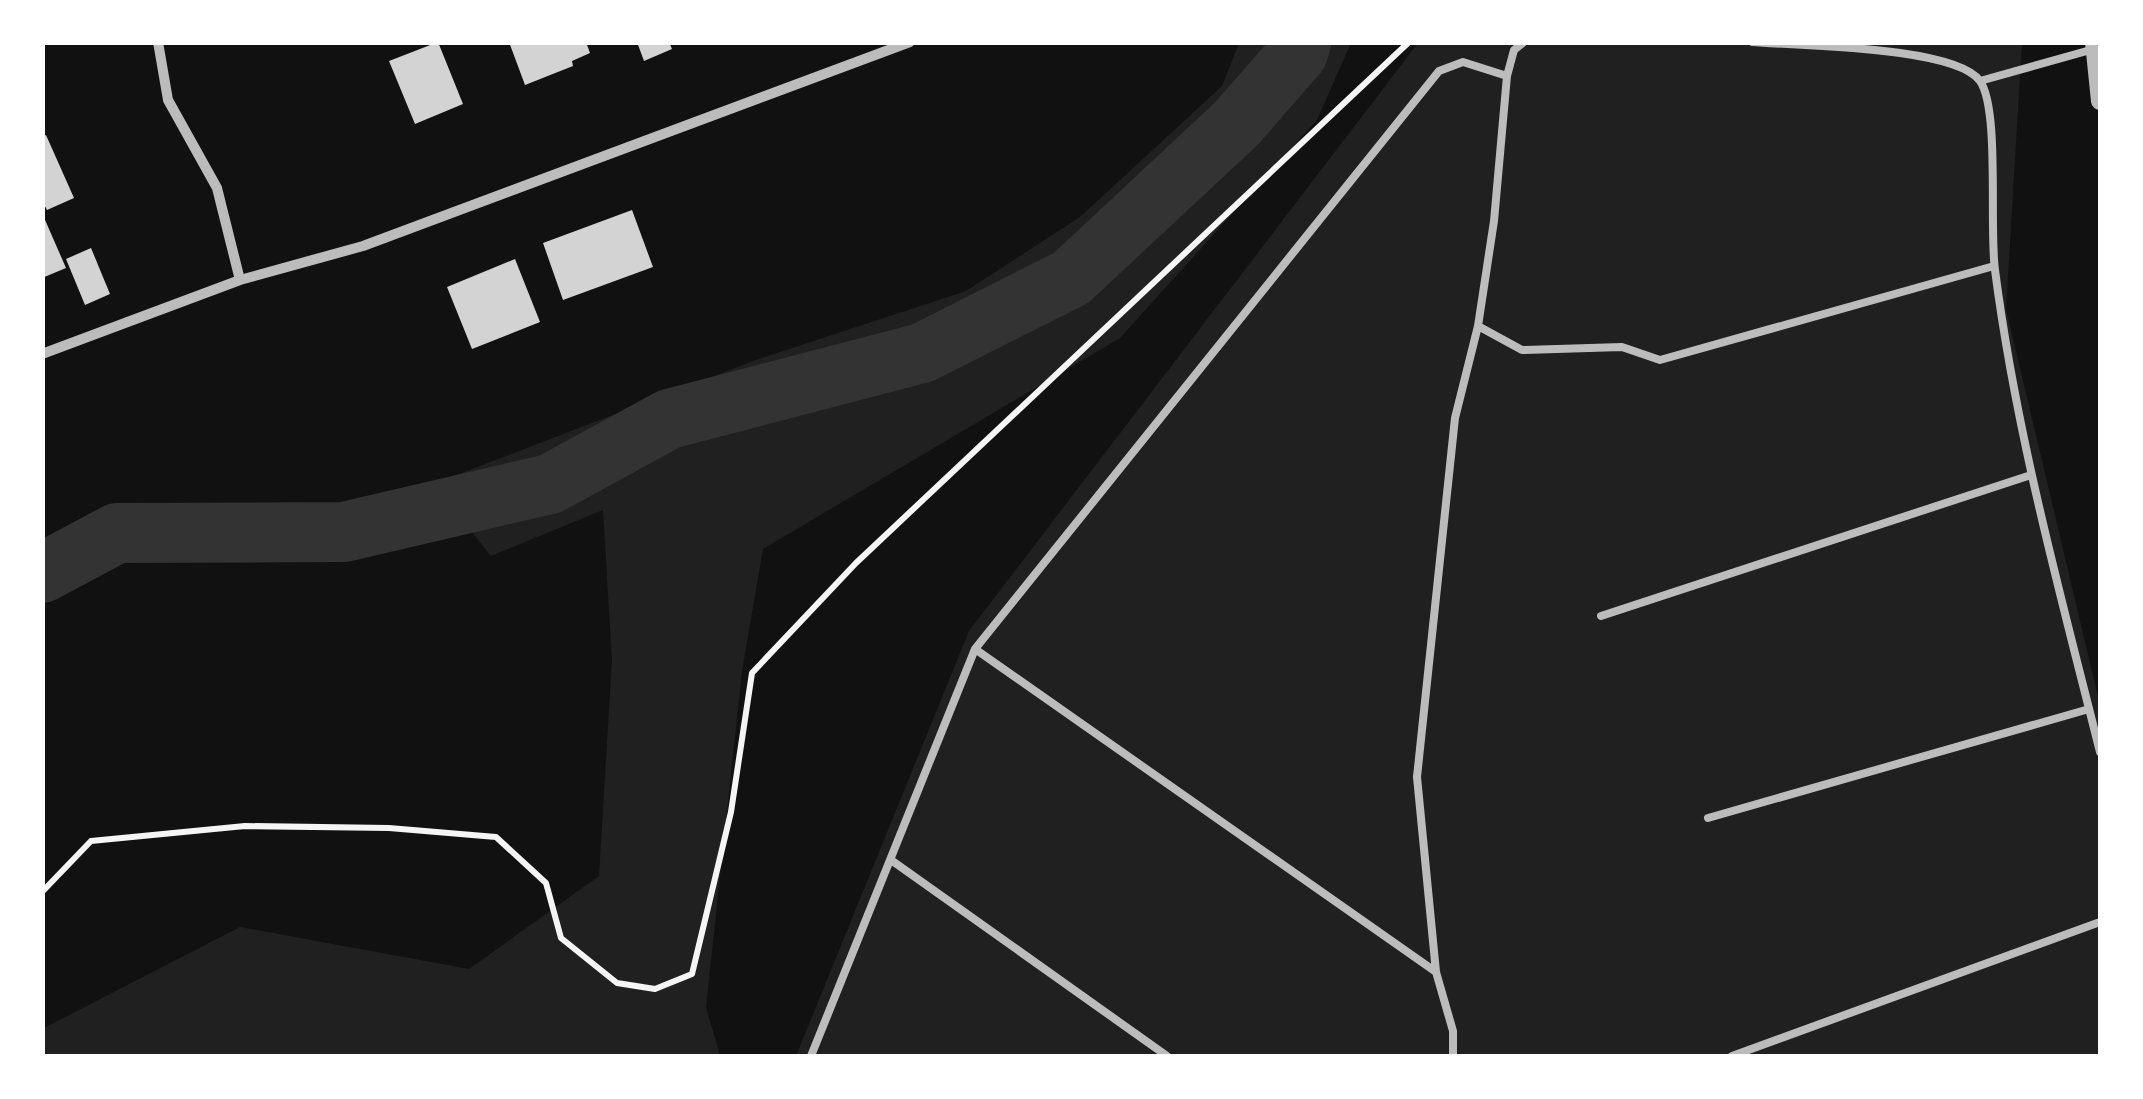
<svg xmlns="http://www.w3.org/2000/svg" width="2143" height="1099" viewBox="0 0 2143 1099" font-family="Lato,sans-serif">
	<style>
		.green { fill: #202020 }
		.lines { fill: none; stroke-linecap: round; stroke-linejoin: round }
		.river { stroke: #333; stroke-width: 60 }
		.building { fill: #d3d3d3 }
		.path { stroke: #f5f5f5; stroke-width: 6 }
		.service { stroke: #bcbcbc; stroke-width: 8 }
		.minor { stroke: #bcbcbc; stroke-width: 10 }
		.tertiary { stroke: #bcbcbc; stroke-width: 18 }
	</style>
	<rect width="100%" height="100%" fill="#111"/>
	<path class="green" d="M1703,42L2022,43L2006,309L2100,705V1056H796L969,631L1418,43Z
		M1239,43H1351L1317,120L1120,338L763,549L742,671L706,1007L720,1056H43L42,1029L240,927L469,969L599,876L612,660L603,510L491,556L433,484L753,361L966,291L1080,217L1222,86Z"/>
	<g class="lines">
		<path class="river" d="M42,573L117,533L344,532L550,484L669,419L922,353L1071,278L1236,124L1298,53L1301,42"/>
	</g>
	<path class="building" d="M438,42L463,104L415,124L389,61Z
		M509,42H586L590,53L572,61L573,66L525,85Z
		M637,42H669L672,49L644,61Z
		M46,135L74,198L47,210L42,201V137Z
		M632,210L653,267L563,300L543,243Z
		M42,213L66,268L42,278Z
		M91,248L110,294L85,305L66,259Z
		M515,259L540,322L472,349L447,287Z"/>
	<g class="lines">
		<path class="path" d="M42,892L91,841L245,826L389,828L496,837L546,883L561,938L617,983L655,989L692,974L731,812L752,673L856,563L1409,42"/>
		<path class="service" d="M1752,42C1797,46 1955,46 1980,81C2000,109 1989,229 1995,270C2016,433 2060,593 2100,752
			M1980,81L2094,49
			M1478,326L1522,350L1622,347L1660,360L1994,266
			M1601,616L2031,475
			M975,649L1436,972
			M1708,818L2089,709
			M891,860L1167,1056
			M811,1056L975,649L1439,71L1463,62L1507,76
			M1453,1056V1031L1436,972L1417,777L1455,418L1478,326L1494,221L1507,76L1514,50L1524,42
			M1732,1056L2100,922"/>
		<path class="minor" d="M158,42L168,100L217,188L240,280
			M42,354L240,280L363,246L910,42"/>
		<path class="tertiary" d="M2094,42L2100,101"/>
	</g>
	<rect width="2143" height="1099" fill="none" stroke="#ffffff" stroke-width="90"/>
</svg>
